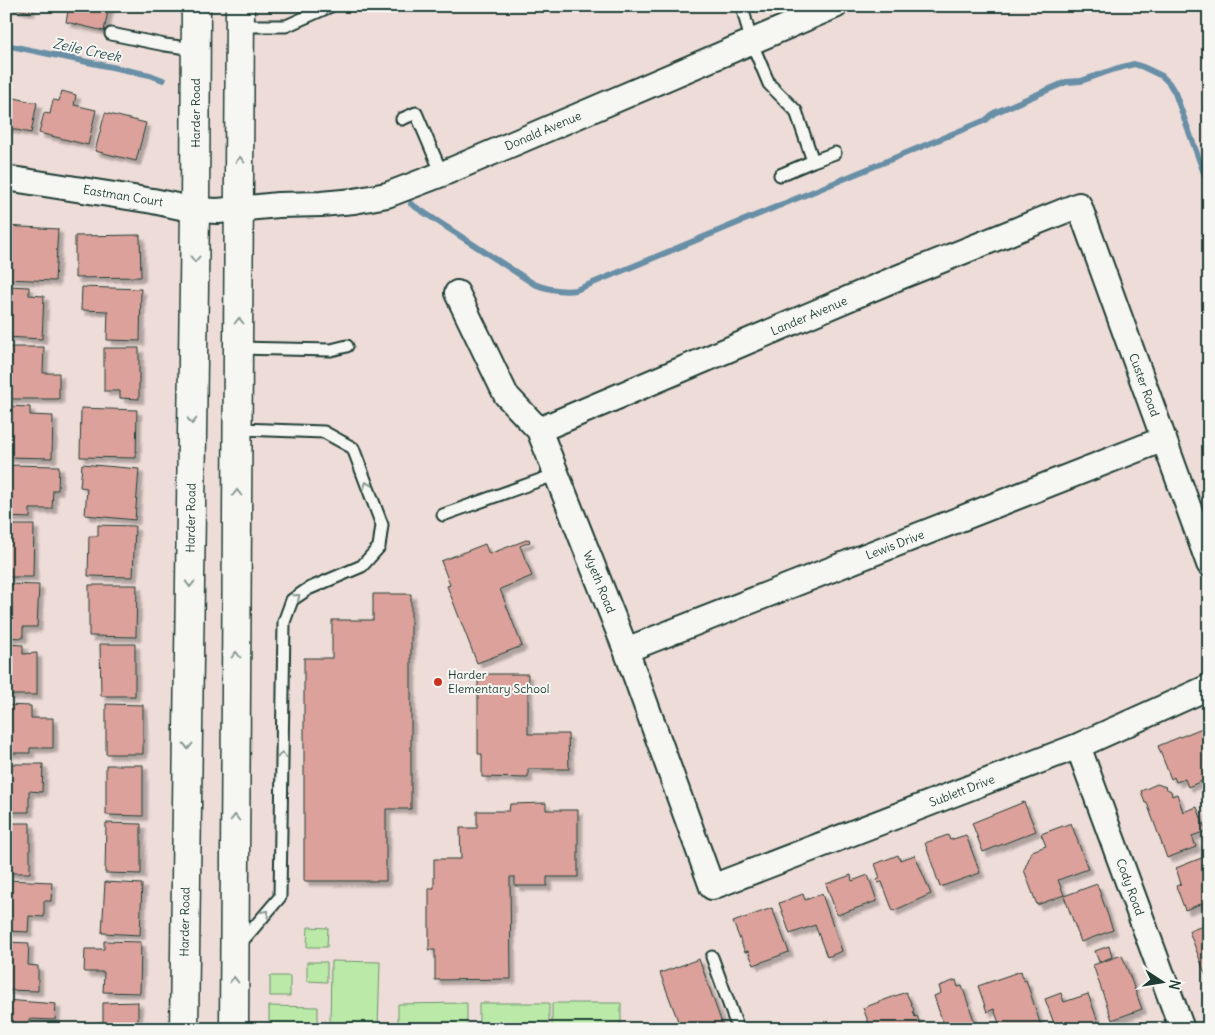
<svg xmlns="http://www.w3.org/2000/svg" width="1215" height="1035" viewBox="0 0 1215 1035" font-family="Delius,sans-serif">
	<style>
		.green { fill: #bbe9a8; stroke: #6d936e }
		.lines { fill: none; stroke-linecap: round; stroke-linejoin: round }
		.stream { stroke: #678fa6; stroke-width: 6 }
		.building { fill: #dba19a; stroke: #1f3d34; filter: url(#shadow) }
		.service-casing { stroke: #1f3d34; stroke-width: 15 }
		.minor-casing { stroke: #1f3d34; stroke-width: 28 }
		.secondary-casing { stroke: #1f3d34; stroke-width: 31 }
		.service { stroke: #f6f6f2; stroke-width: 11 }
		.minor { stroke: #f6f6f2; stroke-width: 24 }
		.secondary { stroke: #f6f6f2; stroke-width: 28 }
		.oneway { stroke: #8a9a93 }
		.poi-dot { fill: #c8321e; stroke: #f6f6f2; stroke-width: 2 }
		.labels { text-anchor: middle; stroke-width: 4; stroke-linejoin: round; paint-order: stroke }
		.street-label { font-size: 12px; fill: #1f3d34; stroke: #f6f6f2 }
		.poi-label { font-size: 12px; fill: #1f3d34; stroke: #f6f6f2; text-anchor: start }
		.water-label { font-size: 14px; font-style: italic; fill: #37585a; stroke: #f6f6f2 }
	</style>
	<defs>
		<filter id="shadow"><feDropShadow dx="4.5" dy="4.5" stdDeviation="1" flood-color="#0004"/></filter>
	</defs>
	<rect width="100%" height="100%" fill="#eedcd8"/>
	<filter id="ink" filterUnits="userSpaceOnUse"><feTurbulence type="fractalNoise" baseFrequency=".02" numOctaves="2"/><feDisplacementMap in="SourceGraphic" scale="10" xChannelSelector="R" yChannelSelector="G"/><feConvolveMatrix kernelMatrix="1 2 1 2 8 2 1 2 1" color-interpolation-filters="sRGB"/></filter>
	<g filter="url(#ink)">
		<path class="green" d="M308,927L328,928L327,947H307Z
			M331,961L380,962L378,1029H330Z
			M307,962H327V982L307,981Z
			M270,976H290V996H270Z
			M467,1003V1029H398V1004Z
			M479,1003H549V1029H479Z
			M552,1003H621V1029H552Z
			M269,1006L318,1007V1029H269Z"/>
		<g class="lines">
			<path class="stream" d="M6,45L150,75L163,80
				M411,204L534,284C549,290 561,292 576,290L986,120L994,113L1066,82L1081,81L1115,69L1134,64L1143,67L1162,76L1169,83L1175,93L1209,187"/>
		</g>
		<path class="building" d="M6,6H31L30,12Z
			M69,6H109L104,31L66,22Z
			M62,91L76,95L74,105L96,110L88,145L39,133L44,113L50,114L53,100L59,101Z
			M6,96L37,103L31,133L6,128Z
			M105,113L146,123L136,161L95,151Z
			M6,226L58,229L55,281L6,279Z
			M140,235L141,277L75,278V236Z
			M8,286L29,287V295L44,296L42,339L6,337Z
			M82,287L141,289L140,341L107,340L108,311L81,310Z
			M8,347H44L43,373H59V399H8Z
			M104,348H139V399L120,398V391H104Z
			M6,406L30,407V415L53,416L52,458L6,457Z
			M81,408L137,410L136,458L80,457Z
			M82,464L139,469L135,520L85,515L87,488L80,487Z
			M6,465L59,466L58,490H53L52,509H30V518L6,517Z
			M6,525H34L33,577H6Z
			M98,525L135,526L133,577L88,576L89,536H98Z
			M529,539L530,542L520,546L532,576L500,589L522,646L477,663L447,586L450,585L441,561L485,544L489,554Z
			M6,584L39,585L37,627H23V638L6,637Z
			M89,585H137L136,637L89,636Z
			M373,594H411V809H386V881H304V658H332V620H373Z
			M6,644L23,645V654L37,653V695H6Z
			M100,644H135V696H101Z
			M478,674H528V734H568L569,769H528V778L482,777V754H478Z
			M106,704L143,705V754H106Z
			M6,705L31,706V718H53V748H30V753H6Z
			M1202,728L1209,745V785L1207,786L1204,780L1188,787L1185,779L1176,782L1174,777L1171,779L1158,746Z
			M6,764H43L42,792L29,791V812H6Z
			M106,765H143V816L106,815Z
			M1157,784L1166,787L1165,788L1171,791L1172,796L1177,794L1183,812L1197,807L1206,831L1192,836L1196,847L1167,858L1147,803H1145L1141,791Z
			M1024,802L1036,831L983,852L972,823Z
			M546,803V810H578V877H547V886H515V877H510L511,979L435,980V950H429V888H434V859H461L460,828H477V811H509L510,804Z
			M6,823H30V873H6Z
			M106,823L141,824V874L105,873Z
			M1071,823L1088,869L1058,880L1064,895L1037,905L1024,870L1032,851L1046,846L1041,834Z
			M948,835L950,840L966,835L980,873L940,887L925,843Z
			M898,855L900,860L915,855L931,894L893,911L882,882L878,883L877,880L880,878L875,864Z
			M1209,855V875L1207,876L1209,881V901L1185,910L1176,886L1181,884L1176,868Z
			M851,875L852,881L868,875L877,901L837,915L826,884Z
			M6,880L52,882L51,901H44V917L29,916L28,932L6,931Z
			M105,882L142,884L140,935L102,933Z
			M1097,884L1113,930L1081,942L1064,896Z
			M803,894L805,900L822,894L842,951L827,957L815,925L790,934L779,903Z
			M772,908L789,952L754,965L748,951L745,952L733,922Z
			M1209,924V984L1189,931Z
			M104,941L141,942L140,993L103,992L104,972H84L85,949H104Z
			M6,942L29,943L28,965L38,966V991L6,990Z
			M1109,946L1112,957L1099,962L1095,951Z
			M1122,955L1142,1009L1112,1020L1093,965Z
			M699,959L724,1029H681L660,973Z
			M1021,971L1024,981L1026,980L1042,1029H1001L994,1009L987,1012L978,986Z
			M956,980L958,987L962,986L977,1029H945L934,996L941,993L939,986Z
			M906,992L914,1010L913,1011L915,1017L917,1016L922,1029H871L863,1008Z
			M1061,993L1064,1002L1088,994L1099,1024L1086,1029H1074V1027L1069,1029H1056L1045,999Z
			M6,1000L56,1004L55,1020L29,1019L28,1029H6Z
			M138,1002V1029H94L93,1023L103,1022V1003Z"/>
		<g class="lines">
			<g class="service-casing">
				<path id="service" d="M742,6L751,41L769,84L796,111L813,161L780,175
					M240,26H286L331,6
					M111,34L165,45L196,49
					M402,119L416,113L442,174
					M813,161L835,153
					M238,348L331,350L347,346
					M238,429L324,432L353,448L382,525L379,547L362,566L308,589L292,600L284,622L280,897L239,945
					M443,515L557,474
					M712,957L738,1029"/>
			</g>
			<g class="minor-casing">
				<path id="minor" d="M6,178L153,201L195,210L218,211L278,205L321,204L354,201L387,195L442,174L835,6
					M457,293L506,395L539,430L626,650L712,887L1078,746L1209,687
					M539,430L897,278L1079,205L1209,564
					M626,650L1164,439
					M1078,746L1182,1029"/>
			</g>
			<g class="secondary-casing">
				<path id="secondary" d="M184,1029L195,210L196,6
					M234,1029L240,6"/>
			</g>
			<use href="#service" class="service"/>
			<use href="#minor" class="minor"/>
			<use href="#secondary" class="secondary"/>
		</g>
		<defs><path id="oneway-chevron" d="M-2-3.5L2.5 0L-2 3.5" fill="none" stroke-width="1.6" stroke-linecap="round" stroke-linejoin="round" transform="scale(1.25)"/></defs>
		<g class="oneway">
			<use href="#oneway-chevron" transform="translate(240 160) rotate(-90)"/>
			<use href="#oneway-chevron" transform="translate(195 259) rotate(91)"/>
			<use href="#oneway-chevron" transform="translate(239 321) rotate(-90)"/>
			<use href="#oneway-chevron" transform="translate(192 421) rotate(91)"/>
			<use href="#oneway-chevron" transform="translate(367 485) rotate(-110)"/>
			<use href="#oneway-chevron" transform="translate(237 493) rotate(-90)"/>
			<use href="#oneway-chevron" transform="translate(190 584) rotate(91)"/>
			<use href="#oneway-chevron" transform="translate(297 597) rotate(-40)"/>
			<use href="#oneway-chevron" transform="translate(236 655) rotate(-90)"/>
			<use href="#oneway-chevron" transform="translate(188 746) rotate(91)"/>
			<use href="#oneway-chevron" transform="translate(282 755) rotate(-89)"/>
			<use href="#oneway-chevron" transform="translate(235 818) rotate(-90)"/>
			<use href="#oneway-chevron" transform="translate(266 913) rotate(-49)"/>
			<use href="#oneway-chevron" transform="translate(234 980) rotate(-90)"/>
		</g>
	</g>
	<circle class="poi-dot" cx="438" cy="682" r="5"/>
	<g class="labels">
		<g class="street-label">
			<text transform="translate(196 113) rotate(-90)" y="4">Harder Road</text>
			<text transform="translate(543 131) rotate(-23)" y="4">Donald Avenue</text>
			<text transform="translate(123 196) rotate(9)" y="4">Eastman Court</text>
			<text transform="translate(809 316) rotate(-23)" y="4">Lander Avenue</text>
			<text transform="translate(1144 385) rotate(70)" y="4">Custer Road</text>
			<text transform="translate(191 518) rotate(-89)" y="4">Harder Road</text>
			<text transform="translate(895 545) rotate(-21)" y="4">Lewis Drive</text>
			<text transform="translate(599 582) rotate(68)" y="4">Wyeth Road</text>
			<text transform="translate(962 791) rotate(-21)" y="4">Sublett Drive</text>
			<text transform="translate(1130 887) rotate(70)" y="4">Cody Road</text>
			<text transform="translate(185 922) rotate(-89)" y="4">Harder Road</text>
		</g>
		<g class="poi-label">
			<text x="448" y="679">Harder<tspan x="448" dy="14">Elementary School</tspan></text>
		</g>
		<g class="water-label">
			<text transform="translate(87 50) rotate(12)" y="5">Zeile Creek</text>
		</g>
	</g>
	<rect width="1215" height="1035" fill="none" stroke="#f6f6f2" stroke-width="25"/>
	<rect x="12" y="12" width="1190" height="1010" fill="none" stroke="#1f3d34" stroke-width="2" filter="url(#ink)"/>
	<g transform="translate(1162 982) rotate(102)" stroke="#f6f6f2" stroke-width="4" paint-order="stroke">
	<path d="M0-4L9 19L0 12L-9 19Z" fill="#1f3d34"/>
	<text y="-8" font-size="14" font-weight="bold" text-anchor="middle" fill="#1f3d34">N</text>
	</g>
</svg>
